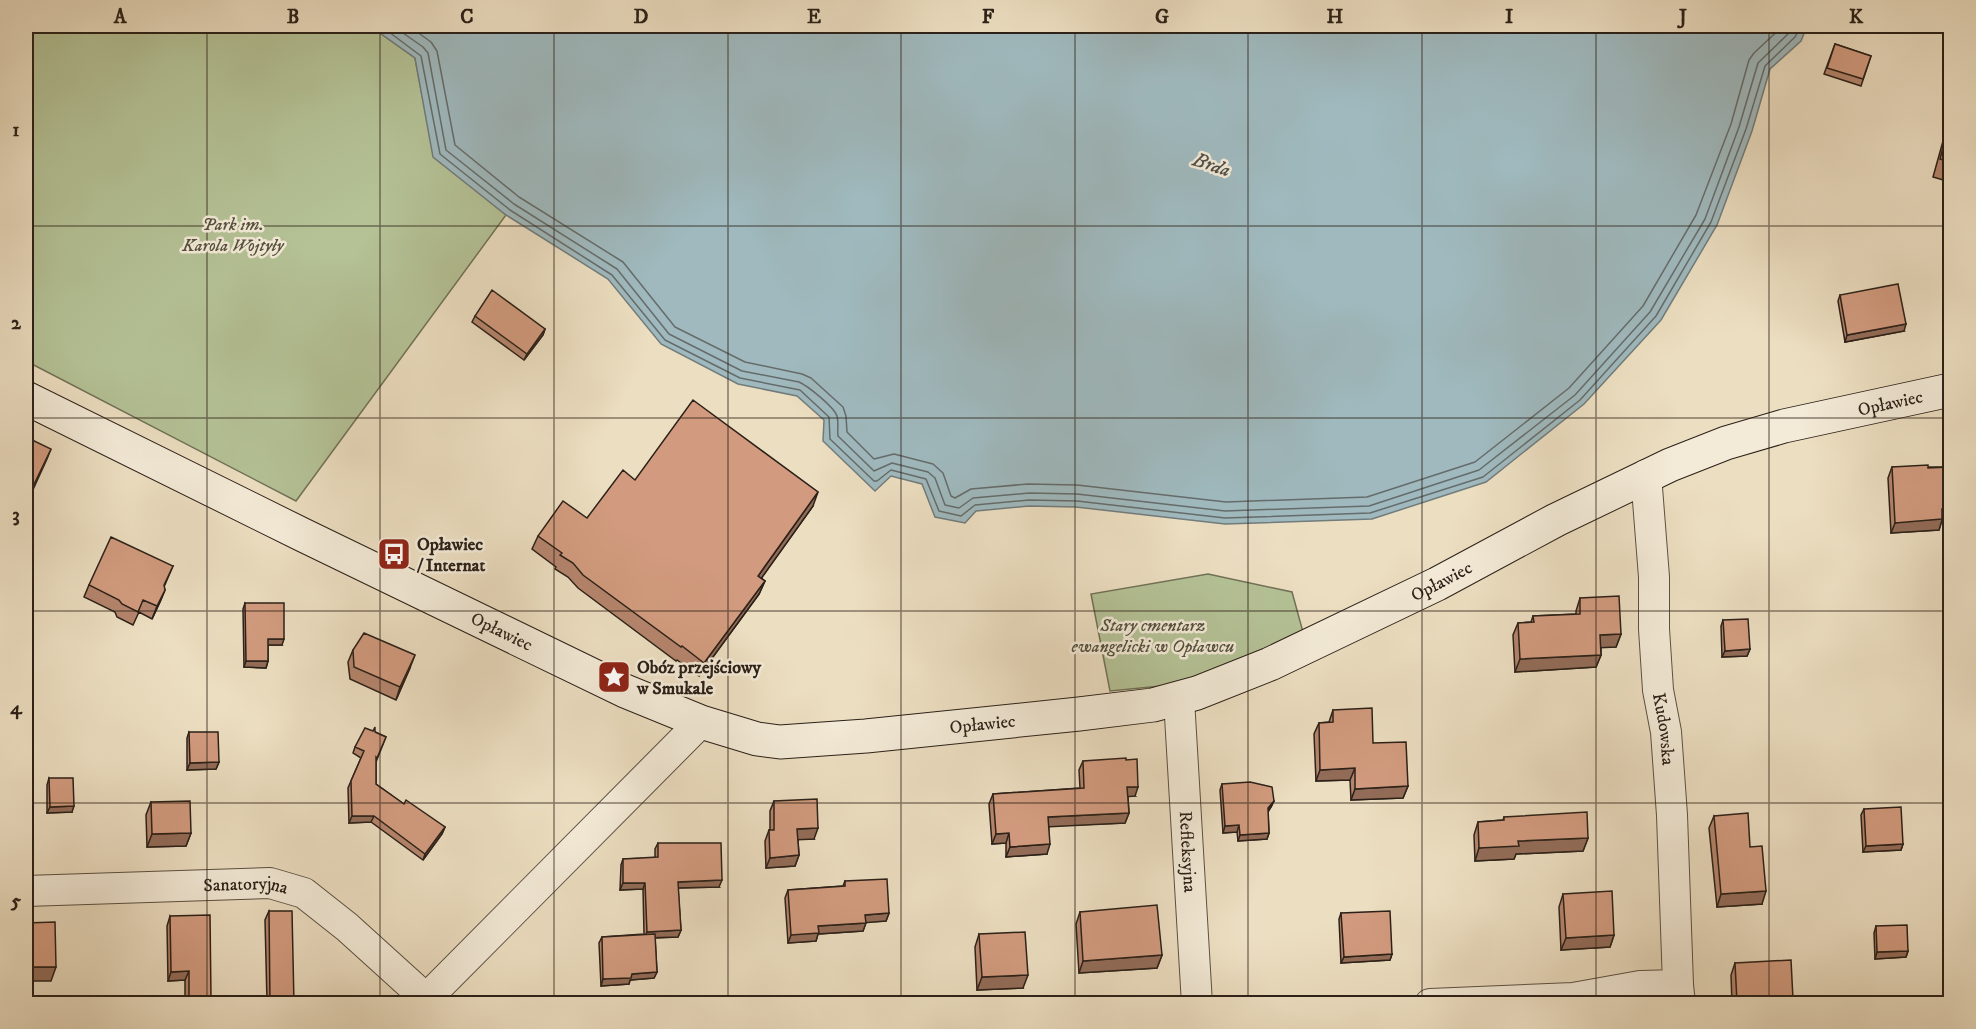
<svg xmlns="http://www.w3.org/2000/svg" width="1976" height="1029" viewBox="0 0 1976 1029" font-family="'IM FELL DW Pica',serif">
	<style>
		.green { fill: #b4c296; stroke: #707157; stroke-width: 1.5 }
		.water { fill: #9fb9be; stroke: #717c7c; stroke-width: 1.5 }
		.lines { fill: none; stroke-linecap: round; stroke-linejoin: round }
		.shore { stroke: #656c6b; stroke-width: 1.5 }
		.street-casing { stroke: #5b5042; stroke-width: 32 }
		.secondary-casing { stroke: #2b2018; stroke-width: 35 }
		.street { stroke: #f3ead7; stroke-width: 30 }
		.secondary { stroke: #f3ead7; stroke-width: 33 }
		.wall { fill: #b5856d; stroke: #2b2018; stroke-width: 1.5 }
		.shaded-wall { fill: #936c59; stroke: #2b2018; stroke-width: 1.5 }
		.building { fill: #d29b7f; stroke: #2b2018; stroke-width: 1.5 }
		.grid { fill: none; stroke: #2b2018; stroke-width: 1.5; stroke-opacity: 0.55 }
		.labels { text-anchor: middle; stroke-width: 5; stroke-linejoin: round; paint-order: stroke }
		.park-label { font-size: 18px; font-style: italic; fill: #54513e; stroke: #f3ead7 }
		.street-label { font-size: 18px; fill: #2b2018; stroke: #f3ead7 }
		.poi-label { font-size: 18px; font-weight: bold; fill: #2b2018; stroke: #f3ead7; text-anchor: start }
		.water-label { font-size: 20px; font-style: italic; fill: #4e4e4a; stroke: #f3ead7 }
		.neatline { fill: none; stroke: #2b2018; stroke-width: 2 }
		.grid-label { font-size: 20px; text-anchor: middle; font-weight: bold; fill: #2b2018 }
	</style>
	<rect width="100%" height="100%" fill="#ecdec1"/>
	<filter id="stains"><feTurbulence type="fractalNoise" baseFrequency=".00333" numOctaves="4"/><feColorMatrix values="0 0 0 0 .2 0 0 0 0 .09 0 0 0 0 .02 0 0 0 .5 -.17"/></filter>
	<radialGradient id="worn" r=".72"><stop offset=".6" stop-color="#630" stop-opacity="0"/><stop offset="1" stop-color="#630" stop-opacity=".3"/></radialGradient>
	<path class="green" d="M26,26H370L415,58L434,157L506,215L296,501L26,361Z
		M1208,574L1292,592L1303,632L1201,676L1161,686L1110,691L1091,594Z"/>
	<path class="water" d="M370,26H1807L1801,41L1770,69L1752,131L1717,225L1661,320L1584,404L1486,482L1372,519L1225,524L1076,507L1029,506L976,511L965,523L935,517L922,484L891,476L875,491L823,441L824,420L797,396L738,384L661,344L608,279L506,215L433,157L415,58Z"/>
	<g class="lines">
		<path class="shore" d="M381,26L421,56L440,154L510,210L612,275L665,340L740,378L800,390L829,417L830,439L874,481H877L891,470L926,479L939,511L961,516L975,505L1029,500L1077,501L1225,518L1370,513L1483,477L1580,400L1656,316L1711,222L1746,129L1765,66L1795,37L1801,26
			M393,26L423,47L428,53L446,150L514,204L617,269L669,334L742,371L799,382C808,386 834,407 837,416C839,422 837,430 838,436L874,471L892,463L928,472L935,478L945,505L959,508L973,498L1029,493L1077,494L1225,511L1369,506L1479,470L1575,395L1650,312L1705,219L1739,127L1758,63L1789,33L1792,26
			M409,26L431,42L437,51L455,145L519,197L623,262L675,327L745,362L802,374L811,378L843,407L846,416L847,432L874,459L894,454L933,464L943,473L951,496L955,498L971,489L1028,484L1077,485L1226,502L1367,497L1475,462L1569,388L1643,306L1696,215L1731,124L1749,60L1754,53L1783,26"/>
		<g class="street-casing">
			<g id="street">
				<path id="s1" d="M1646,475L1654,577V629L1658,690L1666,732L1672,815L1678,985"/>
				<path id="s2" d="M1179,699L1197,1004"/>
				<path id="s3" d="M26,891L270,883L304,893L347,927L432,1004"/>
				<path d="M421,1004L701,722"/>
				<path d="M1430,1004L1573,998L1640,986L1678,985L1680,1004"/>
			</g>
		</g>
		<g class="secondary-casing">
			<g id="secondary">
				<path id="s4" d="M26,398L303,535L625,691L701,722L757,739L780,742L866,736L1079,714L1153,705L1197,693L1270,664L1437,584L1556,520L1670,465L1726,443L1784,426L1950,390"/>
			</g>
		</g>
		<use href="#street" class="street"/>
		<use href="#secondary" class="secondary"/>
	</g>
	<path class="wall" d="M1835,44L1871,56L1861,86L1824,74Z
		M1950,116V182L1933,177Z
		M1840,295L1904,331L1845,342L1838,301Z
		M475,316L545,329L543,335L524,360L472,322Z
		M1892,467H1950V519L1942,520L1939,530L1891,533L1888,478Z
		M635,480L813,506L761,578L765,581L759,594L699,676L677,660L676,661L578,588L568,577L555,569L556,567L532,549L538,536L587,518Z
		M173,566L164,587L165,590L160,602L152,619L139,612L133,625L117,617L115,612L84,597L89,585Z
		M1580,598L1621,634L1616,647H1601V655L1596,667L1515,672L1513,635L1518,623L1531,622L1533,616L1576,614V611Z
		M245,603L282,645H268V661L266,668L244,667L243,609Z
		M1723,620L1750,649L1747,656L1722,657L1721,626Z
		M353,650L410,668L396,700L350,679L348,662Z
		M1333,710L1373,743L1408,786L1403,798L1351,800L1350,780L1316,781L1314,734L1319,723L1329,722Z
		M189,732L219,762L216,769L187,770V738Z
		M375,732L386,737L376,762V784L404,804L445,827L442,834L423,860L371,822L349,823L348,788L361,758L353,753L355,747Z
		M1083,761L1135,796H1128L1129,813L1125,823L1049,826L1047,854L1006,857V843L992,844L989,804L993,794L1080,788L1079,770Z
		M49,778L72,812L47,813V785Z
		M1222,784L1274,801L1271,807L1268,812L1269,833L1267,839L1238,841L1237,832L1223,833L1220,790Z
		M774,801L814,839H798L799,855L795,866L766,868L765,841L769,830H770V811Z
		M151,802L191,833L186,846L147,847L146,815Z
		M1864,809L1903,844L1901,850L1863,852L1861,815Z
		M1714,816L1762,904L1717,907L1709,828Z
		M1504,817L1588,838L1583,851L1516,854L1514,859L1475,861L1474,835L1478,822L1503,820Z
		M658,843L719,887L678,888L681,930L678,937L655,938L657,972L654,978L630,980L629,984L601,986L599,943L602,937L644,934L643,889L620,890L621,865L623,859L655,858V849Z
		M845,881L889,913L886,921L866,922L863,931L818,934L816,941L788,943L785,898L788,890L843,886Z
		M1563,894L1614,935L1610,947L1561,950L1559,907Z
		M269,911L294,1004H185V980L168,981L167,926L170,916L211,998L224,1003L267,1002L265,920Z
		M1080,912L1162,955L1157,968L1079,973L1076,924Z
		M1341,913L1392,954L1390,960L1341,963L1339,919Z
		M1950,924V971L1949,929Z
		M1876,926L1908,951L1906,957L1875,959L1874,933Z
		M979,934L1023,988L977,990L975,947Z
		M1735,963L1793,999L1791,1004H1732L1731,975Z"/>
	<path class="shaded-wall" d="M1906,324L1904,331L1845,342L1847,335Z
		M545,329L543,335L524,360L527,354Z
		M51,449L47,459L26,505L28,497Z
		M818,492L813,506L753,590L758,576Z
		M1942,509H1950V519L1942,520L1939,530L1891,533L1895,523Z
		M765,581L759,594L699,676L704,663Z
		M165,590L160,602L152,619L157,606Z
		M1621,634L1616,647L1595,648L1600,635Z
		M268,639H284L282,645H266Z
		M1750,649L1747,656L1722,657L1725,651Z
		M415,655L410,668L396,700L400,687Z
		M1601,655L1596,667L1515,672L1520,659Z
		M246,661H268L266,668L244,667Z
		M219,762L216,769L187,770L190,763Z
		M1355,768L1350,780L1316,781L1320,770Z
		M1408,786L1403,798L1351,800L1355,789Z
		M1127,787H1138L1135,796L1124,797Z
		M1274,801L1271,807L1265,815L1268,808Z
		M74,806L72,812L47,813L50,807Z
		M1129,813L1125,823L1045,827L1048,817Z
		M352,816H374L371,822L349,823Z
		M1239,825L1237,832L1223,833L1225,826Z
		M445,827L442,834L423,860L425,854Z
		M818,828L814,839L793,840L797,829Z
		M191,833L186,846L147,847L152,834Z
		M1009,833L1006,843L992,844L996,834Z
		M1269,833L1267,839L1238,841L1240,835Z
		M1588,838L1583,851L1516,854L1514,859L1475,861L1479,848L1518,841Z
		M1050,844L1047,854L1006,857L1010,847Z
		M1903,844L1901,850L1863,852L1866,846Z
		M799,855L795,866L766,868L770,858Z
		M722,880L719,887L675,888L678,882Z
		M623,883H645L643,889L620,890Z
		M1766,891L1762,904L1717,907L1721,894Z
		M889,913L886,921L862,923L865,915Z
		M866,923L863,931L818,934L816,941L788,943L791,935L818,926Z
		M681,930L678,937L644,938L647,932Z
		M1614,935L1610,947L1561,950L1566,938Z
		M1908,951L1906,957L1875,959L1877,952Z
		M1392,954L1390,960L1341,963L1344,957Z
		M1162,955L1157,968L1079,973L1083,961Z
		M26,967H56L51,981H26Z
		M189,971L185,980L168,981L171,972Z
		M657,972L654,978L630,980L629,984L601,986L603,979L632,974Z
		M1028,975L1023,988L977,990L982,977Z
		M1793,999L1791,1004H1737V1002Z"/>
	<path class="building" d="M1835,44L1871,56L1863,79L1827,68Z
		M1950,121V162L1940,159Z
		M1898,284L1906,324L1847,335L1840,295Z
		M492,290L545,329L527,354L475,316Z
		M693,400L818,492L758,576L765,581L704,663L682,646L681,647L583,575L573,563L560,555L562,553L538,536L563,501L587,518L623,470L635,480Z
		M26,437L51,449L28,497L27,522H26Z
		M1928,465V468L1950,467V509H1942V519L1895,523L1892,467Z
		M111,537L173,566L164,585L165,590L157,606L143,600L138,612L122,604L119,600L89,585Z
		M1619,596L1621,634L1600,635L1601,655L1520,659L1518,623L1534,622L1533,616L1580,614V598Z
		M245,603H284V639H268V661H246Z
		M1748,619L1750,649L1725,651L1723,620Z
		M364,633L415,655L400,687L354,667L353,650Z
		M1372,708L1373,743L1406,742L1408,786L1355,789V768L1320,770L1319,723L1333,722V710Z
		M375,727V732L386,737L377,758L376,757V784L404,804L406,800L445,827L425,854L374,816H352L351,781L364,751L355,747L365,728L373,731Z
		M189,732H218L219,762L190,763Z
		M1126,758V760L1137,759L1138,787H1127L1129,813L1048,817L1050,844L1010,847L1009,833L996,834L993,794L1084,788L1083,761Z
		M49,778H73L74,806L50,807Z
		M1250,782L1272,787L1274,801L1268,808L1269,833L1240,835L1239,825L1225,826L1222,784Z
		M817,799L818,828L797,829L799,855L770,858L769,830H774V801Z
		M190,801L191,833L152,834L151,802Z
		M1901,807L1903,844L1866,846L1864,809Z
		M1587,812L1588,838L1518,841L1519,846L1479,848L1478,822L1504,820V817Z
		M1748,813L1750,847L1762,846L1766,891L1721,894L1714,816Z
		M658,843H721L722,880L678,882L681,930L647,932L645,883H623V859L658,857Z
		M887,879L889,913L865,915L866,923L818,926L819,933L791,935L788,890L845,886V881Z
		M1612,891L1614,935L1566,938L1563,894Z
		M1157,905L1162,955L1083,961L1080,912Z
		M269,911H292L294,1004H189V971L171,972L170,916L210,915L211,998H223L224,1003L270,1002Z
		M1390,911L1392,954L1344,957L1341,913Z
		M55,922L56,967H26V923Z
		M1907,925L1908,951L1877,952L1876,926Z
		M1025,932L1028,975L982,977L979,934Z
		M655,934L657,972L632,974L631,978L603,979L602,937Z
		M1791,960L1793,999L1737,1002L1735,963Z"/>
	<path class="grid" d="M207,26V1004M380,26V1004M554,26V1004M728,26V1004M901,26V1004M1075,26V1004M1248,26V1004M1422,26V1004M1596,26V1004M1769,26V1004M26,226H1950M26,418H1950M26,611H1950M26,803H1950"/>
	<defs>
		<g id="bus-square" transform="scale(1.725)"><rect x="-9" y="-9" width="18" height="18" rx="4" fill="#8f2418" stroke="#f3ead7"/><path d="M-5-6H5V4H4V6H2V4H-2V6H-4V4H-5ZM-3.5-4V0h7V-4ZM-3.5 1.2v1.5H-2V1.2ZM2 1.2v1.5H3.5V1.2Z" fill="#fff"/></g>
		<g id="sight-square" transform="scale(1.725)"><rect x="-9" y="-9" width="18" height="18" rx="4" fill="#8f2418" stroke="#f3ead7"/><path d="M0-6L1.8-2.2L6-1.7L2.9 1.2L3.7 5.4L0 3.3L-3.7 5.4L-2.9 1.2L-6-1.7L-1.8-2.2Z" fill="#fff"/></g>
	</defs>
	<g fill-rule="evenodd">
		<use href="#bus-square" x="394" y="554"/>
		<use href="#sight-square" x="614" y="677"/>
	</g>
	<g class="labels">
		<g class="park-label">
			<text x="233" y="230">Park im.<tspan x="233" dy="21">Karola Wojtyły</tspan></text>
			<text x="1153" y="631">Stary cmentarz<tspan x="1153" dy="21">ewangelicki w Opławcu</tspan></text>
		</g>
		<g class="street-label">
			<text dy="6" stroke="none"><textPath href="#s4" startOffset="2006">Opławiec</textPath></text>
			<text dy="6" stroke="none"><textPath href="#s4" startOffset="1520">Opławiec</textPath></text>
			<text dy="6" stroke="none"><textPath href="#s4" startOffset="530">Opławiec</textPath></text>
			<text dy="6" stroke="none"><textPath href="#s4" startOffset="1034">Opławiec</textPath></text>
			<text dy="6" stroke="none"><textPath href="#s1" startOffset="255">Kudowska</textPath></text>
			<text dy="6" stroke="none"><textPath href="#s2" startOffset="153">Refleksyjna</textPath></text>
			<text dy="6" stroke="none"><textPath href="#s3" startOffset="220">Sanatoryjna</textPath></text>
		</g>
		<g class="poi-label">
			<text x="417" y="550">Opławiec<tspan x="417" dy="21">/ Internat</tspan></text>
			<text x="637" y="673">Obóz przejściowy<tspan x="637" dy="21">w Smukale</tspan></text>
		</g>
		<g class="water-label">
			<text transform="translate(1212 164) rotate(19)" y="7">Brda</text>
		</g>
	</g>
	<rect width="1976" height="1029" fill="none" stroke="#ecdec1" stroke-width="66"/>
	<rect x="33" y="33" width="1910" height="963" class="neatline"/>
	<g class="grid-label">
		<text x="120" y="23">A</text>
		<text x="293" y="23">B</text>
		<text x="467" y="23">C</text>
		<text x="641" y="23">D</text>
		<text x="814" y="23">E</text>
		<text x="988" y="23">F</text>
		<text x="1162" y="23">G</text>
		<text x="1335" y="23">H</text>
		<text x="1509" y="23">I</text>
		<text x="1683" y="23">J</text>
		<text x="1856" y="23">K</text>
		<text x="16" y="136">1</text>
		<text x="16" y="329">2</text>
		<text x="16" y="521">3</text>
		<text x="16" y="714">4</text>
		<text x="16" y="907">5</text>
	</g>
	<rect width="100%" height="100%" filter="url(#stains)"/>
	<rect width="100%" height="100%" fill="url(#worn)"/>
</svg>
